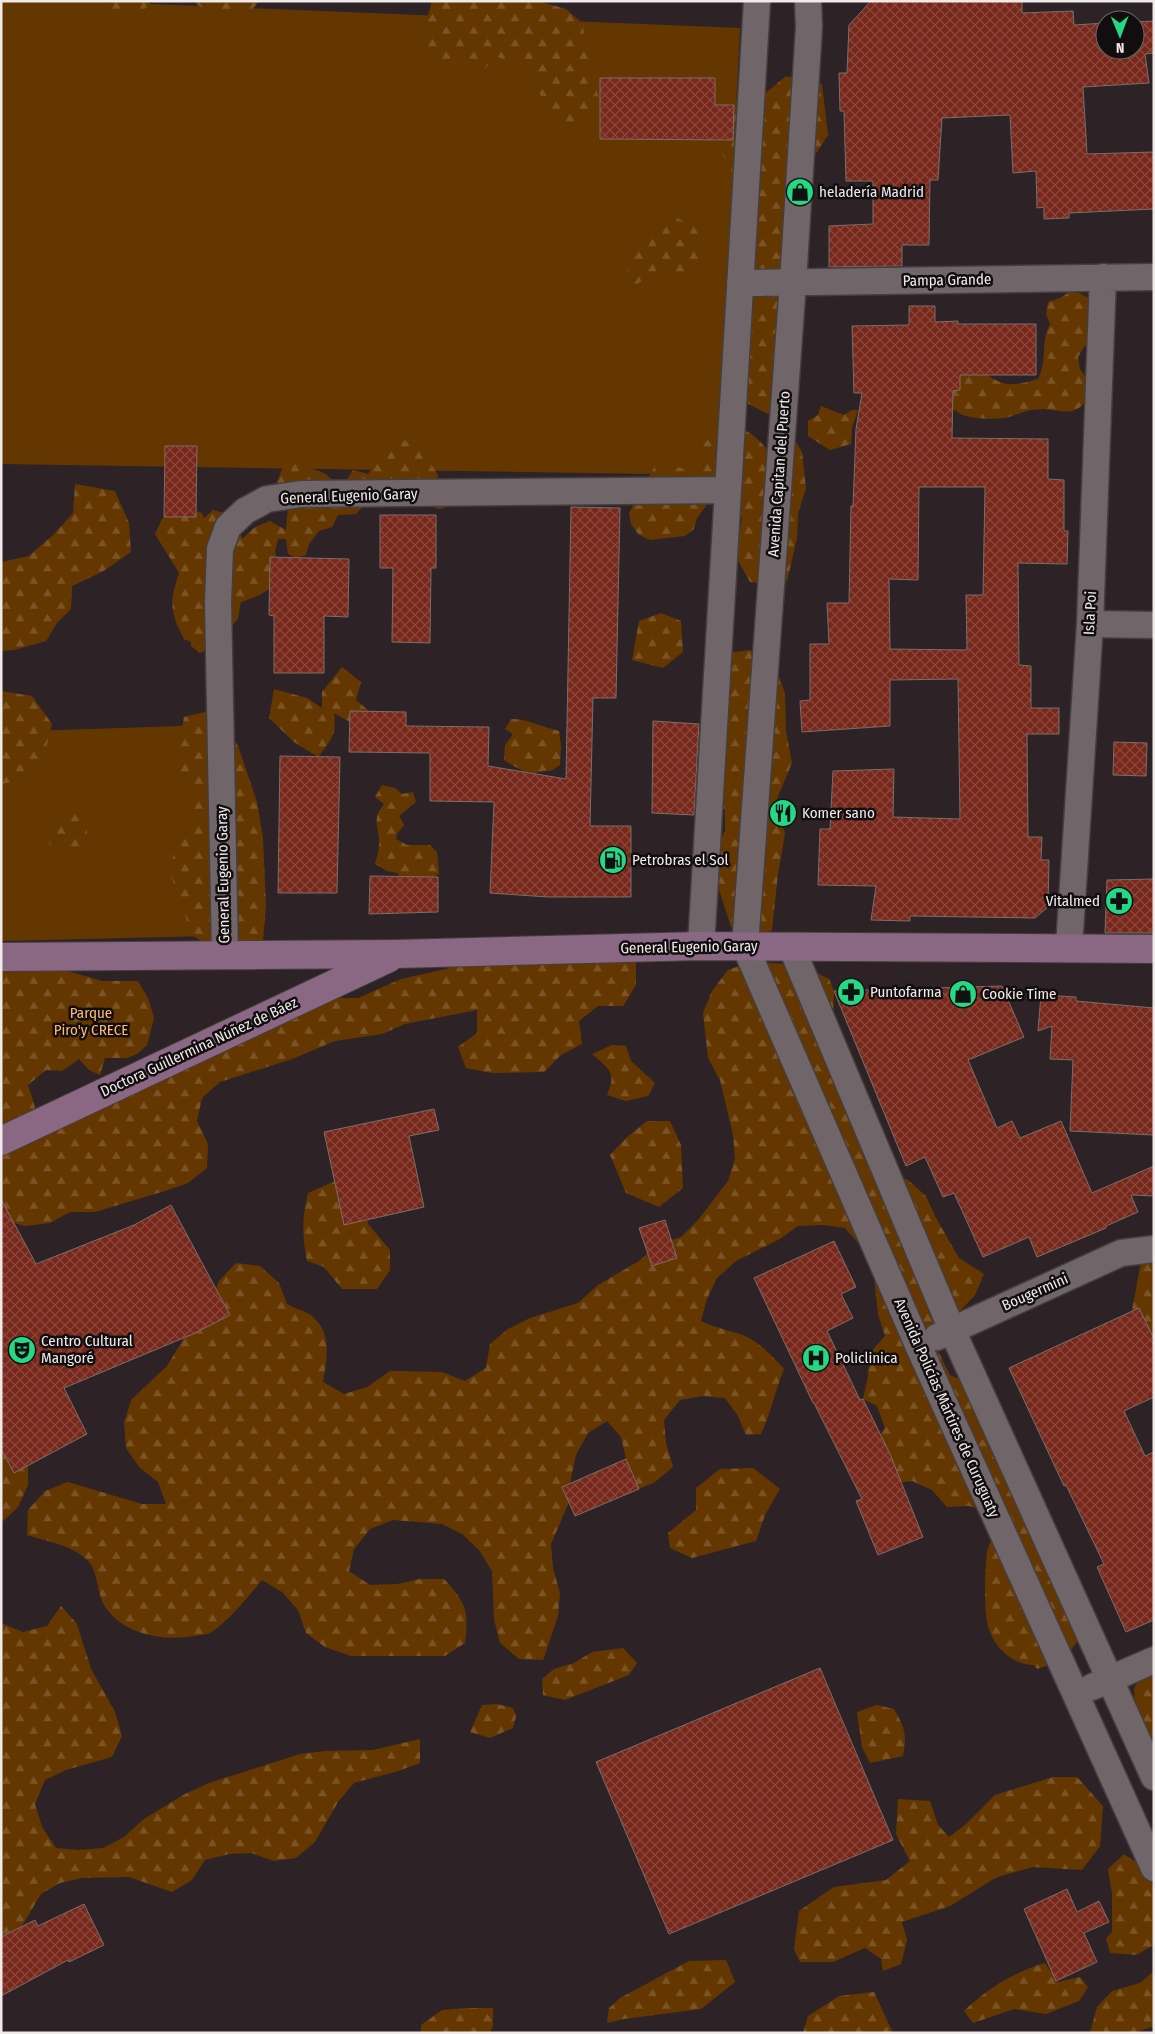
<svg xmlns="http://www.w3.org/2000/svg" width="1155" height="2034" viewBox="0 0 1155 2034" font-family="'Fira Sans Condensed',sans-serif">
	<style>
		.grass { fill: #643700 }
		.forest { fill: url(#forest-firs) }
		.building { fill: url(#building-cross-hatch); stroke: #796e6b; fill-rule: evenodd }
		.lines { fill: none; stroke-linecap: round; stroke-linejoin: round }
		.street-casing { stroke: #453e3f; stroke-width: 29 }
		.secondary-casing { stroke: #453e3f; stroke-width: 30 }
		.street { stroke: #706568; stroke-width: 26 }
		.secondary { stroke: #8a6782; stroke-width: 28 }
		.labels { text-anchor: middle; stroke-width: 5; stroke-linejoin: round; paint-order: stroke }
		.poi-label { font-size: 15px; fill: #f0eaeb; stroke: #120e0f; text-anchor: start }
		.street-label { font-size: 15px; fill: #f0eaeb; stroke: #120e0f }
		.park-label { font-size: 15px; fill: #feb877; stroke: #120e0f }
	</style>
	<defs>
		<pattern id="forest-firs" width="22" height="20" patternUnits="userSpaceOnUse" patternTransform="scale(1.25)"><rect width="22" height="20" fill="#643700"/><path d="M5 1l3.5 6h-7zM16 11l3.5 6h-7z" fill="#7a5425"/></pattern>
		<pattern id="building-cross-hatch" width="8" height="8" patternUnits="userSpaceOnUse" patternTransform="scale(1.25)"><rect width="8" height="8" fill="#77281b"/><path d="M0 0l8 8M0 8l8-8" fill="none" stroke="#8b473c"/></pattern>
	</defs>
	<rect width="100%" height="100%" fill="#2d2326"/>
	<path class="grass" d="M1,1H75L740,28L717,475L1,464Z
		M209,725L208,936L1,941V732Z"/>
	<path class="forest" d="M110,1H149L150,4L139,14L121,16L110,6Z
		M198,1H257L258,3L247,14C228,15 212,15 196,4Z
		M432,1H538L566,9L583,24L585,46L600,103L591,118L579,126L562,123L547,111L536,85L520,67L498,57L483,70L461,60L437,62L419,47Z
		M786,76L822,84L828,135L791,192L782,394L768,414L743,401L752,219L722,153L720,130L729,109L744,91L767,92Z
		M674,216L694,227L700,233V260L690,273C670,273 649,270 635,287L630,283C620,239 641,235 674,216Z
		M1073,290L1094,301L1093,340L1084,347L1078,357L1080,369L1094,389C1073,426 1063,405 1031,410C1024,411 1017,415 1009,417C999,420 972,419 963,415C956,412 949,406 943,402L942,370L974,365C1000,385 1005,389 1038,379C1048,360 1040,343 1050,324L1046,314L1048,302L1060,298Z
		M821,406L844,415L852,410H858L852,428L851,444L830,450L808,436V421L818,415Z
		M724,425C747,427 757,437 771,454L768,426L792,436L802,452L806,488L798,514L797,538L787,581L764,584L750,582L736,557L742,517L722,502L711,499L697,518L694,529L685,536L649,540L638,534L631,524L629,513L657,462C669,464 679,469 691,469L699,461L698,449Z
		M416,440L438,475L437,484L458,503L439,509L412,500L364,505L356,514L338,515L332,527L319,531L309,544L306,555L296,558L288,554L286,539H278L275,551L278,569L273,586L260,595L241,602L238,618L232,626L224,625V642L200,653L191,646V642L184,639C170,612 169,602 179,573L155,534L162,519L180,506L202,513L204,518L213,510C232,515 238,518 242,539L255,527L270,521L286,530L288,508L275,487L282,469L293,462L324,473L342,487L353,470L368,474L377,461L395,441Z
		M75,484L115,491L129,523L131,552L102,572L72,586L71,609L57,623L46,641L14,650L1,651V562L29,556L54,534L73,513Z
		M661,613L681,621L683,652L663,668L632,660L639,621Z
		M750,650L762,659L779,677L785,693L786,731L792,763L776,801L785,834L778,874L772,930L755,937L731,927L715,877L712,852L725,832V810L713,789L727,653Z
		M342,667L361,682L356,700L369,711L350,722L334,713C337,735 331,740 318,757L294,742L269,718L274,689L307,698L322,708V692Z
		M1,691L32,696L52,724L41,770L12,782L1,784Z
		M209,711L226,727L238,746L257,802L263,838L266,906L263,940L215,949L190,934L181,899L171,877L173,854L186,834L193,810L187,787L176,763L184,717Z
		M511,719C528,719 542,727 559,731L561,746L560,765L551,771C544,770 541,772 535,773C525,774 512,765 504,760L505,745L513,734L505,729Z
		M382,785L395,788L402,794L413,792L416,802L399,816L404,825L397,834L396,839L407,845H430L437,852L439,874L415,886L404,881L397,873L387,871L375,864C377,856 380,848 379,839C377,823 373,818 384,804L375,797Z
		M76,814L87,830L86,848L71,857L49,844L48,826L56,819Z
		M636,960V985L623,1006H598L579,1021L582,1044L561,1055L544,1072L492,1073L466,1068L458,1047L477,1033V1010L405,1024L382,1034L335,1041L292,1059L220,1082L202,1098L197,1121L208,1144L207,1168L188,1183L165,1191L95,1212H70L50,1223L25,1226L1,1219V967H54L102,981H138L148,998L154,1018L147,1045L137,1054L127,1058H105L100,1075L89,1070L79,1059L62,1071L46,1070L28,1085L35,1107L33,1116L333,998H358L401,979L446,969L469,961Z
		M753,961L803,966L829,979L834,991L832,1038L882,1171L908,1180L926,1196L936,1218L959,1258L984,1274L975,1295L942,1330L939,1353L950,1375L972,1385L1086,1624C1072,1652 1068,1659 1037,1669L1034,1665C1014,1665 995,1649 989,1629C983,1611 985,1571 987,1552C988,1547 991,1542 992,1538C992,1529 990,1519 990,1511L968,1506L947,1507L932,1490L912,1481L878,1485L871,1448L885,1428L877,1406L863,1399L868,1377L869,1354L885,1336L878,1314L873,1269L861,1246L845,1228L823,1225L798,1226L780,1239L736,1261L717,1278L707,1299L701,1321C716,1329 736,1331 749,1338C763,1346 773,1357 784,1369C775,1391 771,1413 761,1434L746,1435L738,1416L725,1398L702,1396L680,1400L664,1420L666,1443L673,1467L655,1482L639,1489L626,1459L621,1437L607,1421L588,1433L576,1455L571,1478L569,1502L551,1544L553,1568L560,1593L558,1616L543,1660L519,1659L500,1643L494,1619L492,1571L479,1550L462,1534L442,1524L393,1520L370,1529L354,1549L349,1571L370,1585L397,1584L420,1579H444C466,1603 469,1610 465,1643L445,1656H351L325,1647L306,1633L298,1610L282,1592L262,1580C247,1598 231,1618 212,1632C207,1635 199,1635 193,1636C163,1641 125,1635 106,1608C97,1596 99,1574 89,1562C73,1545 49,1542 27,1535L28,1510L45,1491L68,1482L142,1504H166L158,1482L139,1467L126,1448L124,1423L131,1400L167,1366L194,1322L211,1302L219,1281L236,1263L260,1266L279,1283L287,1304C294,1308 302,1310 309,1314C333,1330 327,1358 323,1382L344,1394L367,1387L390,1371L442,1372L465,1381L486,1368L490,1344L508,1329L530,1318L578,1303L598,1285L639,1261L657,1245L681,1237L698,1220L728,1181L735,1159L733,1135L720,1080L708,1058L703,1013L712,991L728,970Z
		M612,1045L626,1046L631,1061L655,1083L648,1096L626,1101L607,1095C617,1073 609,1068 592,1054Z
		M647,1121H670L681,1145L683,1188L659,1207L626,1193L610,1155L627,1137Z
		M344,1177L363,1190L368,1224L390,1250V1270L377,1289H342L324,1267L307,1261C302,1234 302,1219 308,1193Z
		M1154,1243V1348L1134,1322L1132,1310L1142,1257Z
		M1,1432L28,1460V1485L18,1507L1,1523Z
		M753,1468L780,1489L765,1515L756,1541L692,1558L670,1548L668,1533L696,1510V1488L720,1469Z
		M61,1606L77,1624L91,1669L115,1712L122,1736L112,1757L66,1770L45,1780L35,1804L42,1827L56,1848L79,1850L103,1848L124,1837L144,1819L185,1794L209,1783L300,1754L325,1751L373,1750L420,1739V1763L398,1771L354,1783L338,1802L315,1842L296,1858L274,1861L251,1853L229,1854L205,1860L192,1880L172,1892L129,1877L82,1878L60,1883L41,1894L17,1934L1,1936V1623L23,1632L47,1626Z
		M623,1648L637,1663L629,1675L565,1700L543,1695L542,1679L554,1669L574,1663L592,1652Z
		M1154,1658V1740L1135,1720L1134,1688Z
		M497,1704L513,1708L516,1716L513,1728L490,1738L470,1732L482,1705Z
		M877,1705L894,1709C905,1728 907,1734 903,1756L870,1763L862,1747L857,1712Z
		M1053,1777H1077L1103,1806L1100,1846L1082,1870L1033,1867L997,1877L950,1906L902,1922L907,1940L901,1964L883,1971L881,1959L865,1948L833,1962H800L794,1949L799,1911L834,1887L886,1880L910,1861L896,1834L898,1799L930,1801L938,1825L949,1837L966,1824L995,1795Z
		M1124,1854L1145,1868L1154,1888V1945L1136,1955L1110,1953L1106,1938L1112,1932V1894L1108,1869Z
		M726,1960L735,1982L701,2009L624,2019L607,2023L609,2008L620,1998L689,1961Z
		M1045,1963L1058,1982L1080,1977L1088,1987L1079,2001L1046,2014L1014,2009L973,2023L964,2011C987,1989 1014,1972 1045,1963Z
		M1154,1971V2026L1134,2033H1090L1097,2007L1112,1991L1140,1983Z
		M874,1992L893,2033H803L808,2016L839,1996Z
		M466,2008H493V2025L490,2033H421V2025L442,2010Z"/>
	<path class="building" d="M871,1H1022V13L1073,11L1074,25L1105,23V50H1135V22L1154,21V53L1145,54L1149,83L1083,87L1087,154L1154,152V209L1069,213V218L1044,219V207L1037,208L1036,171L1013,173L1010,115L942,118L938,180H930L929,245H902V266L829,267V226L873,224V181H846L844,111H840L839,73H847L849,25Z
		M600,78H715V105H734L733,140L600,139Z
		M909,306H935V322L958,321V324H1036V375H960V390L953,391L952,438L1048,439V479L1064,480V531H1068L1067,564L1018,563L1019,665L1031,666V708H1059V734H1027L1028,837H1042L1041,860H1049L1048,907L1035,918L910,916V921L871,920L876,886L818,885L820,829H830L833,771L894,769L893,817L960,819L958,679L890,680V726L802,732L800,701L810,700V644H829L827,603H849L851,506H853L856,429L862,393H854L852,326L909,325ZM919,487H985L983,595H966L967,650L890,649L889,579L918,580Z
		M165,446H197L196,517H164Z
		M571,507L620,508L616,698H593L590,826H631V897H548L490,893L494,802L430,801V753L349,752L350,711L406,712V726L489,727L488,766L566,779Z
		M380,515H436V568H431L430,643L392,642L393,568H380Z
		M270,557L349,559L348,617L324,616V673H274V616L269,615Z
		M653,721L699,724L694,815L652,813Z
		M1114,742L1147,743L1146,776L1113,775Z
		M280,756L340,757L337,893H278Z
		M370,876L438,877V912L369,914Z
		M1154,879V933H1105L1107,880Z
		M1002,986L1024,1037L968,1060L997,1128L1012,1121L1020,1138L1061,1121L1092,1193L1154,1166V1196L1131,1195L1138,1212L1106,1226V1228L1037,1257L1029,1237L983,1257L954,1193L943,1197L925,1157L906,1166L834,991Z
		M1041,995L1076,997V1001L1154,1008V1135L1070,1131L1073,1060L1050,1059L1052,1026L1038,1031Z
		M434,1109L439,1130L409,1136L424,1207L344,1225L324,1132Z
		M1,1199L36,1264L134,1225L171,1205L230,1315L193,1334L64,1388L87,1434L14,1473L1,1449Z
		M665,1220L677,1258L652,1266L639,1228Z
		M834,1241L856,1287L841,1294L853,1318L827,1331L860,1400L863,1399L890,1454L923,1537L878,1555L856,1501L862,1499L814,1403H813L754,1278Z
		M1139,1308L1154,1339V1397L1124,1411L1145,1456L1154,1452V1620L1126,1632L1097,1567L1104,1564L1066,1485L1064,1486L1009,1368Z
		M626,1459L639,1489L575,1516L562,1487Z
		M820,1668L893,1840L669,1934L596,1762Z
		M1067,1889L1077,1912L1099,1901L1109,1922L1084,1933L1097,1962L1056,1981L1024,1909Z
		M84,1904L104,1945L69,1962L68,1960L1,1996V1937L35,1920L38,1926Z"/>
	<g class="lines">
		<g class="street-casing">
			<path id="street" d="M808,1L809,27L793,282L745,946L918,1345L1154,1868
				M740,283L1154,277
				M1090,624L1154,625
				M701,946L757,1
				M791,946L952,1330L1154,1777
				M1069,947L1090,624L1103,277
				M225,955L218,603L220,549L228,527L245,511L267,499L301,494L728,490
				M937,1337L1121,1253L1154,1249
				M1092,1687L1154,1660"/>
		</g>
		<g class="secondary-casing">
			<path id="secondary" d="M1,957L396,954L701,946L1154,949
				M1,1141L389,958"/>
		</g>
		<use href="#street" class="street"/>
		<use href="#secondary" class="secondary"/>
	</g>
	<defs>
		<g id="shop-disc" transform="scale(1.4375)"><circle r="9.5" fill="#25d886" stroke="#120e0f"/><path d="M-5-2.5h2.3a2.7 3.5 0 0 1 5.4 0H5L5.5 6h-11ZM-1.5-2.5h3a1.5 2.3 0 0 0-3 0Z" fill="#111"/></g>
		<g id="restaurant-disc" transform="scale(1.4375)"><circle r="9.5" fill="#25d886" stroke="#120e0f"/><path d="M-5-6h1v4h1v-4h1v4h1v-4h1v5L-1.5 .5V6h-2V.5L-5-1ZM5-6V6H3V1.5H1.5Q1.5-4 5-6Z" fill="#111"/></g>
		<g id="fuel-disc" transform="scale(1.4375)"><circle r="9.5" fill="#25d886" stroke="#120e0f"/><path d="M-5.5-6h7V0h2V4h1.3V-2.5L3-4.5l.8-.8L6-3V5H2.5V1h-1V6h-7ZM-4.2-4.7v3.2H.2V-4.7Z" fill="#111"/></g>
		<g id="pharmacy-disc" transform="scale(1.4375)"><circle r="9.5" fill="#25d886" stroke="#120e0f"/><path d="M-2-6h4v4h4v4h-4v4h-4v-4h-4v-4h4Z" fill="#111"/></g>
		<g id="theatre-disc" transform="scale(1.4375)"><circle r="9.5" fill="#25d886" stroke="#120e0f"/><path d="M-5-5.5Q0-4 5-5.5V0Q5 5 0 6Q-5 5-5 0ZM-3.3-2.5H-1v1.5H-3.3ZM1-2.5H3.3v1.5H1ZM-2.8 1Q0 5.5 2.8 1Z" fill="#111"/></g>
		<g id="hospital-disc" transform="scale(1.4375)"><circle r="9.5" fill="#25d886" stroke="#120e0f"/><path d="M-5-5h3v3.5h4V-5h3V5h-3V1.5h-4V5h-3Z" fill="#111"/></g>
	</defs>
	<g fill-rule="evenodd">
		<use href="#shop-disc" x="800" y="192"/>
		<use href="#restaurant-disc" x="783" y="813"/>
		<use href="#fuel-disc" x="613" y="860"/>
		<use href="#pharmacy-disc" x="1119" y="901"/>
		<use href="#pharmacy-disc" x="851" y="992"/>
		<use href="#shop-disc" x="963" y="994"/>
		<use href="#theatre-disc" x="22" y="1350"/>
		<use href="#hospital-disc" x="816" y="1358"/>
	</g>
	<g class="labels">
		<g class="poi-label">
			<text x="819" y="197">heladería Madrid</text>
			<text x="802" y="818">Komer sano</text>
			<text x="632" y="865">Petrobras el Sol</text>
			<text x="1100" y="906" text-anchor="end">Vitalmed</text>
			<text x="870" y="997">Puntofarma</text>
			<text x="982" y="999">Cookie Time</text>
			<text x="41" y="1346">Centro Cultural<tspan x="41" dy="17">Mangoré</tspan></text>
			<text x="835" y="1363">Policlinica</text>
		</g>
		<g class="street-label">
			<text transform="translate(947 280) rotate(-1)" y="5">Pampa Grande</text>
			<text transform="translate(779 474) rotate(-86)" y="5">Avenida Capitan del Puerto</text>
			<text transform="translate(349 496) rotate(-2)" y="5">General Eugenio Garay</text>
			<text transform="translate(1090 613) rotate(-87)" y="5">Isla Poi</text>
			<text transform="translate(223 875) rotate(-91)" y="5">General Eugenio Garay</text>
			<text transform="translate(689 947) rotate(-1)" y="5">General Eugenio Garay</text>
			<text transform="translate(199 1047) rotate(-25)" y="5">Doctora Guillermina Núñez de Báez</text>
			<text transform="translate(1035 1292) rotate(-24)" y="5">Bougermini</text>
			<text transform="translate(947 1408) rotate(66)" y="5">Avenida Policías Mártires de Curuguaty</text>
		</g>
		<g class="park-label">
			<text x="91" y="1018">Parque<tspan x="91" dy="17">Piro'y CRECE</tspan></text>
		</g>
	</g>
	<rect width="1155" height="2034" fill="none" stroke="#f0eaeb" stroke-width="5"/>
	<g transform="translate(1120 35) rotate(179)"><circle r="24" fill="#120e0f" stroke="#6b6667"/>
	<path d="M0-4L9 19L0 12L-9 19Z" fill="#25d886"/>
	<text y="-8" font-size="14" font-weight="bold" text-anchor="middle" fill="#f0eaeb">N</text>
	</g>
</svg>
